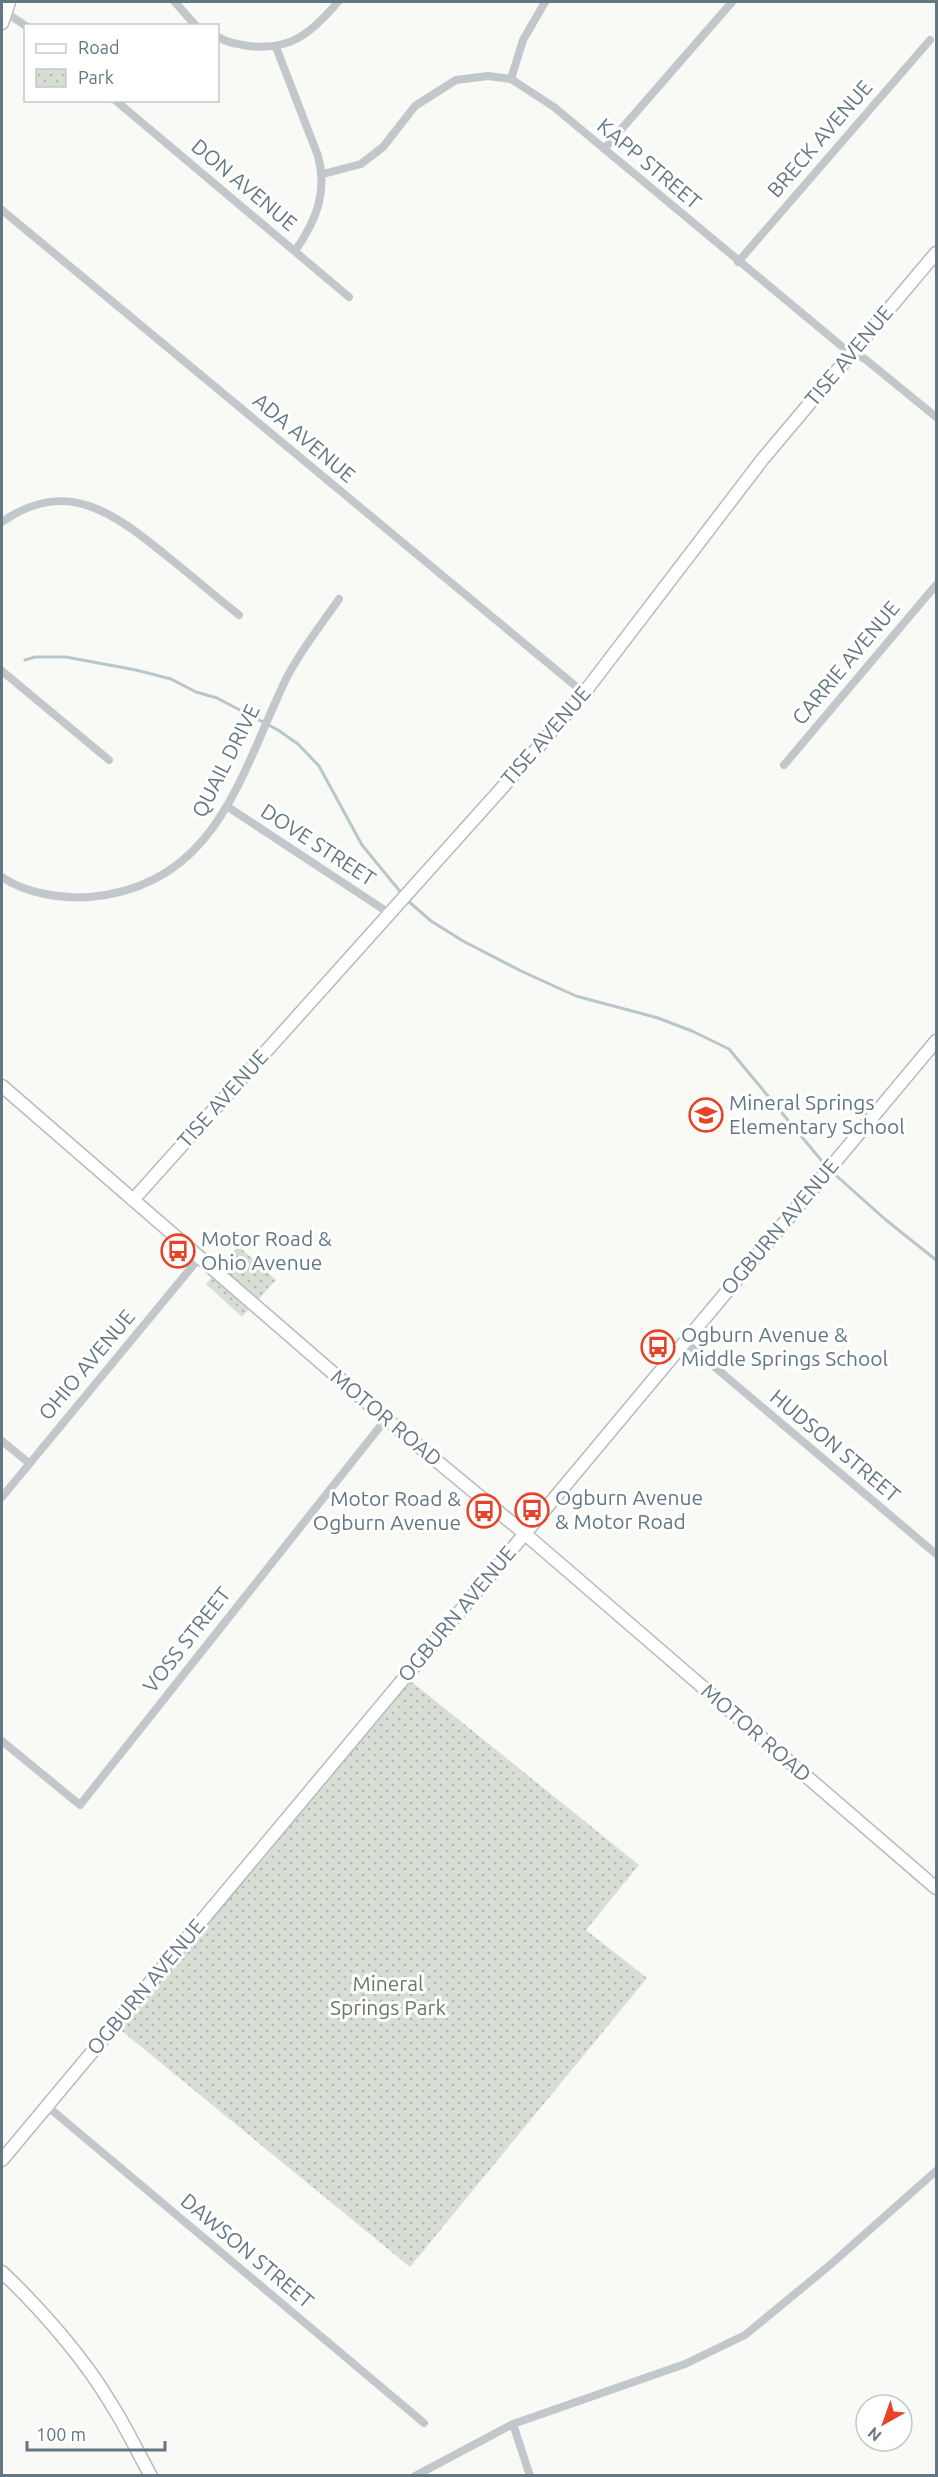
<svg xmlns="http://www.w3.org/2000/svg" width="938" height="2477" viewBox="0 0 938 2477" font-family="Ubuntu,sans-serif">
	<style>
		.park { fill: url(#park-dots) }
		.lines { fill: none; stroke-linecap: round; stroke-linejoin: round }
		.stream { stroke: #b9c7ca; stroke-width: 3 }
		.secondary-casing { stroke: #b4bbbf; stroke-width: 15 }
		.street { stroke: #c2c7cb; stroke-width: 8 }
		.secondary { stroke: #fff; stroke-width: 12 }
		.labels { text-anchor: middle; stroke-width: 6; stroke-linejoin: round; paint-order: stroke }
		.street-label { font-size: 21px; fill: #637782; stroke: #fff }
		.poi-label { font-size: 21px; fill: #637782; stroke: #fff; text-anchor: start }
		.park-label { font-size: 21px; fill: #697a62; stroke: #fff }
	</style>
	<defs>
		<pattern id="park-dots" width="8" height="8" patternUnits="userSpaceOnUse" patternTransform="scale(1.5)"><rect width="8" height="8" fill="#d9ded5"/><path d="M2 2h.1M6 6h.1" fill="none" stroke="#b4b9b2" stroke-width="1.8" stroke-linecap="round"/></pattern>
	</defs>
	<rect width="100%" height="100%" fill="#f9f9f6"/>
	<path class="park" d="M238,1246L276,1280L242,1317L206,1284Z
		M407,1678L639,1865L586,1930L647,1978L410,2267L117,2027Z"/>
	<g class="lines">
		<path class="stream" d="M25,660L35,657H66L136,670L171,679L196,692L217,698L278,730L298,744L319,766L362,845L403,895
			M407,900L431,921L463,941L521,971L576,996L658,1018L692,1031L729,1049L826,1166
			M831,1171L886,1220L936,1260"/>
		<g class="secondary-casing">
			<path id="secondary" d="M2,23L9,2
				M2,1086L386,1419L524,1533L936,1888
				M133,1200L535,751L584,693L762,460L936,253
				M2,2160L936,1041
				M2,2272C41,2309 85,2359 113,2407C127,2429 138,2453 151,2476"/>
		</g>
		<path class="street" d="M175,2L196,26
			M2,10L26,26
			M218,37C228,43 237,44 249,46C292,51 312,32 338,2
			M276,47L318,156C328,192 316,221 295,251
			M511,79L523,40L545,2
			M115,100L349,297
			M604,149L732,2
			M323,174L361,164L383,147L415,106L456,80L488,76L511,79L554,107L845,349L865,359L936,417
			M2,210L584,693
			M738,262L930,40
			M2,522C67,476 115,514 168,557C192,576 215,596 239,615
			M2,671L109,760
			M784,765L936,585
			M228,807L389,913
			M2,877C25,893 61,899 89,897C216,887 240,775 286,679C300,651 321,625 339,599
			M684,1341L936,1554
			M2,1441L29,1463
			M2,1497L200,1257
			M2,1741L80,1805L386,1419
			M47,2106L424,2423
			M513,2424L530,2476
			M415,2476L513,2424L685,2364L745,2335L830,2265L936,2171"/>
		<use href="#secondary" class="secondary"/>
	</g>
	<defs>
		<g id="school-ring" transform="scale(1.725)"><circle r="9.5" fill="#fff" stroke="#e74328" stroke-width="1.5"/><path d="M0-5L7-2L0 1L-7-2ZM-4 1L0 2.5L4 1V4Q0 6-4 4Z" fill="#e74328"/></g>
		<g id="bus-ring" transform="scale(1.725)"><circle r="9.5" fill="#fff" stroke="#e74328" stroke-width="1.5"/><path d="M-5-6H5V4H4V6H2V4H-2V6H-4V4H-5ZM-3.5-4V0h7V-4ZM-3.5 1.2v1.5H-2V1.2ZM2 1.2v1.5H3.5V1.2Z" fill="#e74328"/></g>
	</defs>
	<g fill-rule="evenodd">
		<use href="#school-ring" x="706" y="1115"/>
		<use href="#bus-ring" x="178" y="1251"/>
		<use href="#bus-ring" x="658" y="1347"/>
		<use href="#bus-ring" x="532" y="1510"/>
		<use href="#bus-ring" x="484" y="1511"/>
	</g>
	<g class="labels">
		<g class="street-label">
			<text transform="translate(820 139) rotate(-49)" y="7">BRECK AVENUE</text>
			<text transform="translate(649 164) rotate(40)" y="7">KAPP STREET</text>
			<text transform="translate(244 185) rotate(40)" y="7">DON AVENUE</text>
			<text transform="translate(849 356) rotate(-50)" y="7">TISE AVENUE</text>
			<text transform="translate(304 438) rotate(40)" y="7">ADA AVENUE</text>
			<text transform="translate(846 663) rotate(-50)" y="7">CARRIE AVENUE</text>
			<text transform="translate(546 736) rotate(-49)" y="7">TISE AVENUE</text>
			<text transform="translate(226 761) rotate(-63)" y="7">QUAIL DRIVE</text>
			<text transform="translate(318 845) rotate(33)" y="7">DOVE STREET</text>
			<text transform="translate(223 1099) rotate(-48)" y="7">TISE AVENUE</text>
			<text transform="translate(780 1227) rotate(-50)" y="7">OGBURN AVENUE</text>
			<text transform="translate(87 1365) rotate(-50)" y="7">OHIO AVENUE</text>
			<text transform="translate(386 1418) rotate(40)" y="7">MOTOR ROAD</text>
			<text transform="translate(835 1446) rotate(40)" y="7">HUDSON STREET</text>
			<text transform="translate(457 1614) rotate(-50)" y="7">OGBURN AVENUE</text>
			<text transform="translate(187 1640) rotate(-52)" y="7">VOSS STREET</text>
			<text transform="translate(756 1733) rotate(41)" y="7">MOTOR ROAD</text>
			<text transform="translate(146 1987) rotate(-50)" y="7">OGBURN AVENUE</text>
			<text transform="translate(247 2251) rotate(40)" y="7">DAWSON STREET</text>
		</g>
		<g class="poi-label">
			<text x="729" y="1110">Mineral Springs<tspan x="729" dy="24">Elementary School</tspan></text>
			<text x="201" y="1246">Motor Road &amp;<tspan x="201" dy="24">Ohio Avenue</tspan></text>
			<text x="681" y="1342">Ogburn Avenue &amp;<tspan x="681" dy="24">Middle Springs School</tspan></text>
			<text x="555" y="1505">Ogburn Avenue<tspan x="555" dy="24">&amp; Motor Road</tspan></text>
			<text x="461" y="1506" text-anchor="end">Motor Road &amp;<tspan x="461" dy="24">Ogburn Avenue</tspan></text>
		</g>
		<g class="park-label">
			<text x="388" y="1991">Mineral<tspan x="388" dy="24">Springs Park</tspan></text>
		</g>
	</g>
	<rect width="938" height="2477" fill="none" stroke="#637782" stroke-width="6"/>
	<rect x="24" y="24" width="195" height="78" fill="#ffffff" stroke="#c1c9cd" stroke-width="1.5"/>
	<rect x="36" y="44" width="30" height="9" fill="#ffffff" stroke="#c1c9cd" stroke-width="1.5"/>
	<text x="78" y="54" font-size="18" fill="#637782">Road</text>
	<rect x="36" y="69" width="30" height="18" fill="url(#park-dots)" stroke="#c1c9cd" stroke-width="1.5"/>
	<text x="78" y="84" font-size="18" fill="#637782">Park</text>
	<g transform="translate(884 2423) rotate(220)"><circle r="28" fill="#ffffff" stroke="#c1c9cd" stroke-width="1.5"/>
	<path d="M0-4.5L10 22L0 15L-10 22Z" fill="#e74328"/>
	<text y="-9" font-size="16" font-weight="bold" text-anchor="middle" fill="#637782">N</text>
	</g>
	<path d="M27 2441v9h138v-9" fill="none" stroke="#637782" stroke-width="3"/>
	<text x="36" y="2441" font-size="18" fill="#637782" stroke="#ffffff" stroke-width="4.5" paint-order="stroke">100 m</text>
</svg>
